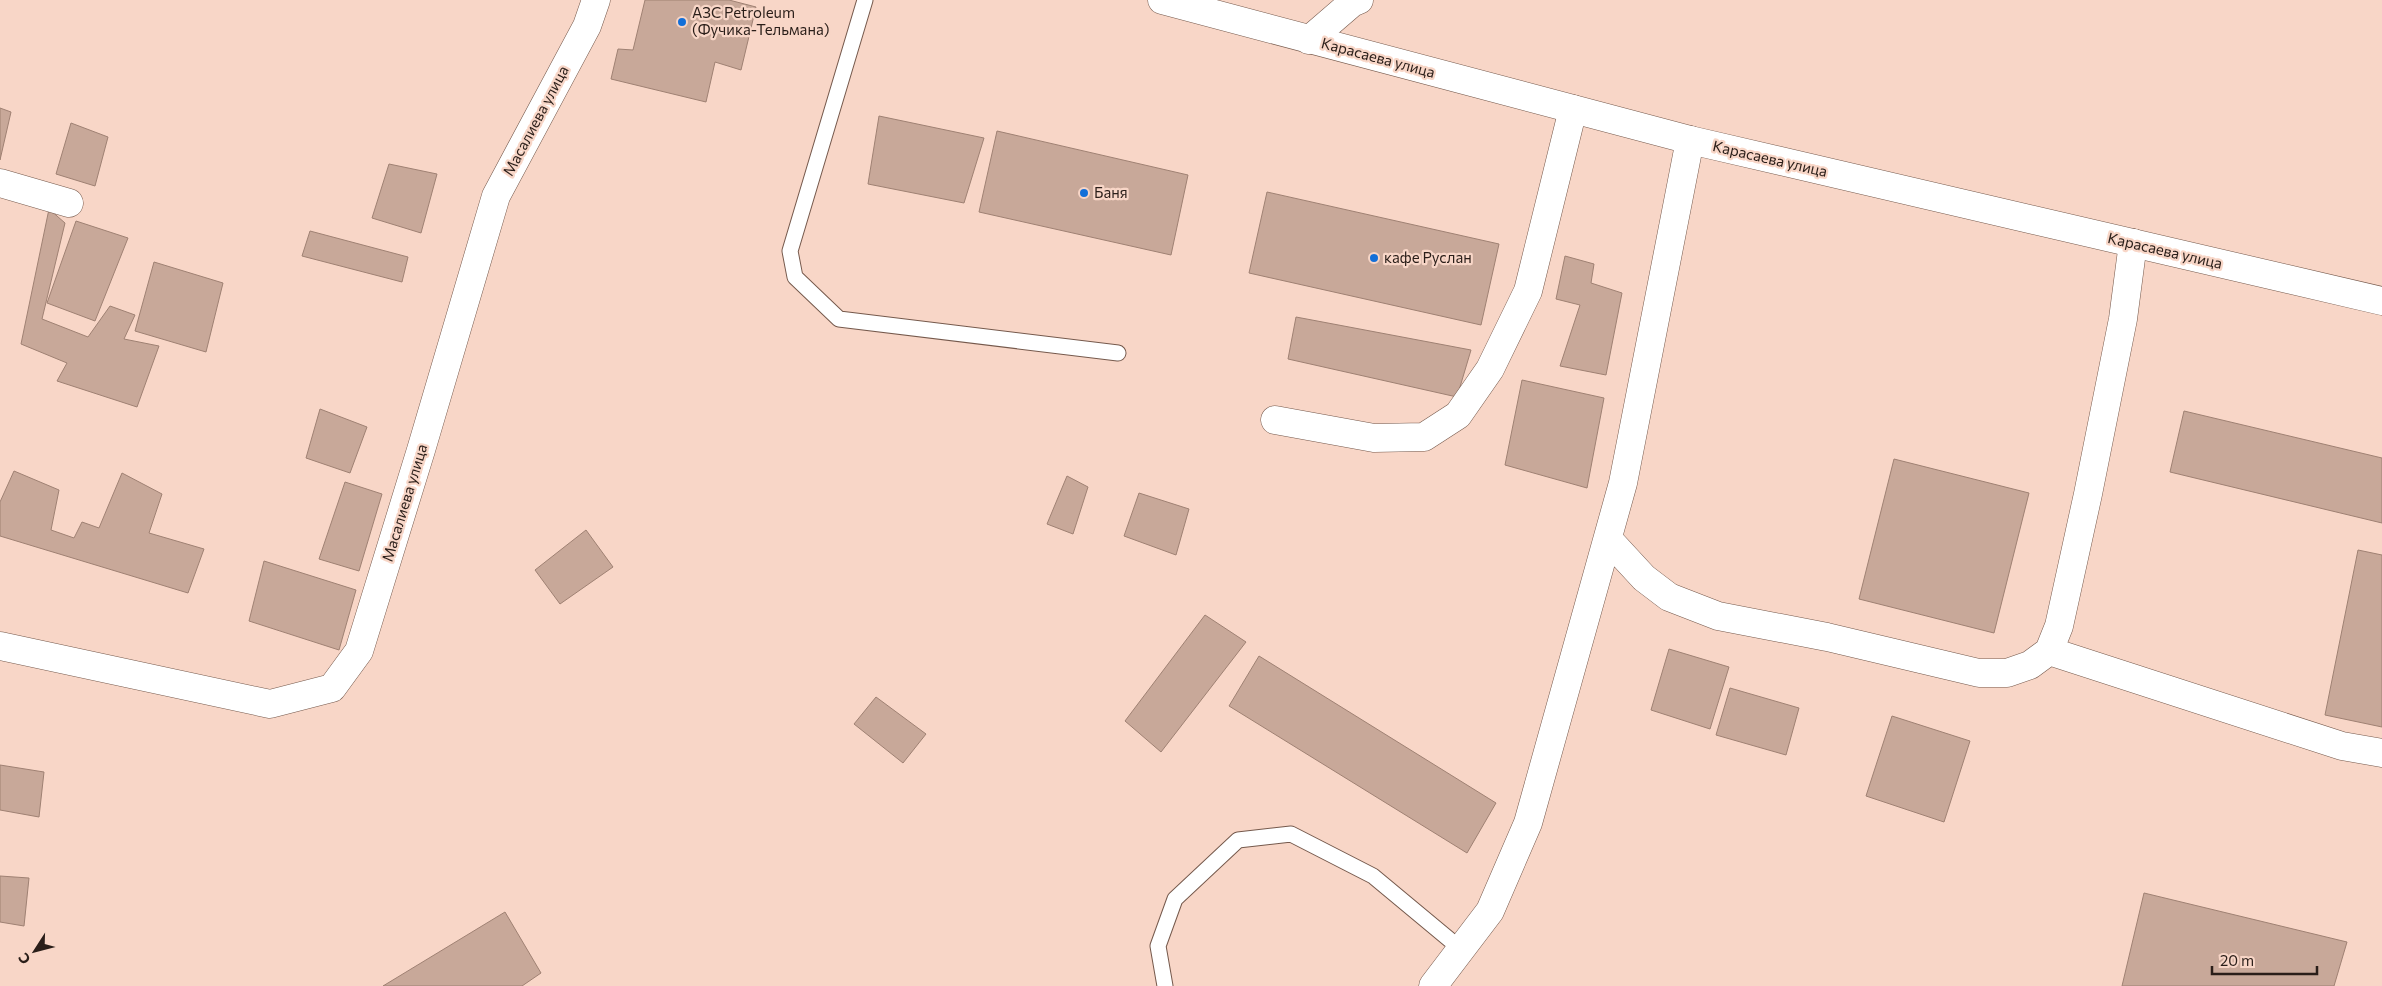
<svg xmlns="http://www.w3.org/2000/svg" width="2382" height="986" viewBox="0 0 2382 986" font-family="Commissioner,sans-serif">
	<style>
		.building { fill: #c8a899; stroke: #9f8173 }
		.lines { fill: none; stroke-linecap: round; stroke-linejoin: round }
		.lane-casing { stroke: #75594c; stroke-width: 17 }
		.street-casing { stroke: #75594c; stroke-width: 29 }
		.secondary-casing { stroke: #75594c; stroke-width: 29 }
		.lane { stroke: #fff; stroke-width: 15 }
		.street { stroke: #fff; stroke-width: 28 }
		.secondary { stroke: #fff; stroke-width: 28 }
		.poi-dot { fill: #136fd8; stroke: #f8d6c7; stroke-width: 2 }
		.labels { text-anchor: middle; stroke-width: 4.5; stroke-linejoin: round; paint-order: stroke }
		.poi-label { font-size: 15px; fill: #2a1e19; stroke: #f8d6c7; text-anchor: start }
		.street-label { font-size: 15px; fill: #2a1e19; stroke: #f8d6c7 }
	</style>
	<rect width="100%" height="100%" fill="#f8d6c7"/>
	<path class="building" d="M645,0H729L756,7L741,70L715,62L706,102L611,79L618,49L633,50Z
		M0,108L11,112L0,160Z
		M879,116L984,138L964,203L868,184Z
		M71,123L108,137L95,186L56,174Z
		M997,131L1188,175L1171,255L979,212Z
		M389,164L437,174L421,233L372,218Z
		M1267,192L1499,244L1481,325L1249,273Z
		M49,209L65,223L42,319L88,337L110,306L135,315L124,339L159,346L137,407L57,381L67,363L21,344Z
		M76,221L128,238L95,321L47,303Z
		M310,231L408,257L402,282L302,256Z
		M1565,256L1594,264L1591,283L1622,293L1606,375L1560,366L1580,305L1556,299Z
		M154,262L223,283L206,352L135,331Z
		M1296,317L1471,350L1457,397L1288,359Z
		M1522,380L1604,398L1587,488L1505,465Z
		M320,409L367,427L350,473L306,458Z
		M2184,411L2382,458V523L2170,472Z
		M1894,459L2029,493L1994,633L1859,599Z
		M14,471L59,490L51,530L74,538L82,522L99,528L122,473L162,494L149,533L204,549L188,593L0,536V502Z
		M1067,476L1088,487L1073,534L1047,524Z
		M345,482L382,494L359,571L319,559Z
		M1139,493L1189,509L1176,555L1124,536Z
		M586,530L613,567L560,604L535,570Z
		M2358,550L2382,555V727L2325,715Z
		M264,561L356,590L339,650L249,621Z
		M1205,615L1246,642L1161,752L1125,721Z
		M1669,649L1729,667L1710,729L1651,710Z
		M1259,656L1496,803L1467,853L1229,706Z
		M1730,688L1799,708L1786,755L1716,735Z
		M876,697L926,734L903,763L854,724Z
		M1892,716L1970,741L1944,822L1866,796Z
		M0,765L44,772L39,817L0,810Z
		M0,876L29,878L24,926L0,922Z
		M2144,893L2347,942L2334,986H2122Z
		M505,912L541,973L522,986H383Z"/>
	<g class="lines">
		<g class="lane-casing">
			<path id="lane" d="M865,0L790,251L795,277L839,319L1118,353
				M1165,986L1158,946L1175,899L1238,840L1291,834L1373,876L1462,950"/>
		</g>
		<g class="street-casing">
			<path id="street" d="M1309,40L1352,3L1359,0
				M0,183L69,203
				M1275,420L1374,438L1424,437L1458,415L1490,369L1528,291L1573,109
				M1608,539L1644,578L1669,597L1718,616L1827,637L1979,673H2007L2030,665L2049,651L2059,626L2088,494L2123,319L2133,243
				M0,646L270,704L332,688L359,651L421,450L496,196L587,26L596,0
				M2049,651L2342,746L2382,753
				M1433,986L1490,911L1528,823L1623,483L1690,140"/>
		</g>
		<g class="secondary-casing">
			<path id="secondary" d="M1162,0L1690,140L2382,301"/>
		</g>
		<use href="#lane" class="lane"/>
		<use href="#street" class="street"/>
		<use href="#secondary" class="secondary"/>
	</g>
	<g class="poi-dot">
		<circle cx="682" cy="22" r="5"/>
		<circle cx="1084" cy="193" r="5"/>
		<circle cx="1374" cy="258" r="5"/>
	</g>
	<g class="labels">
		<g class="poi-label">
			<text x="692" y="18">АЗС Petroleum<tspan x="692" dy="17">(Фучика-Тельмана)</tspan></text>
			<text x="1094" y="198">Баня</text>
			<text x="1384" y="263">кафе Руслан</text>
		</g>
		<g class="street-label">
			<text transform="translate(1378 58) rotate(15)" y="5">Карасаева улица</text>
			<text transform="translate(536 121) rotate(-62)" y="5">Масалиева улица</text>
			<text transform="translate(1770 159) rotate(13)" y="5">Карасаева улица</text>
			<text transform="translate(2165 251) rotate(13)" y="5">Карасаева улица</text>
			<text transform="translate(405 503) rotate(-73)" y="5">Масалиева улица</text>
		</g>
	</g>
	<g transform="translate(35 951) rotate(234)" stroke="#f8d6c7" stroke-width="4" paint-order="stroke">
	<path d="M0-4L9 19L0 12L-9 19Z" fill="#2a1e19"/>
	<text y="-8" font-size="14" font-weight="bold" text-anchor="middle" fill="#2a1e19">С</text>
	</g>
	<path d="M2212 966v8h105v-8" fill="none" stroke="#2a1e19" stroke-width="2.5"/>
	<text x="2220" y="966" font-size="15" fill="#2a1e19" stroke="#f8d6c7" stroke-width="4" paint-order="stroke">20 m</text>
</svg>
